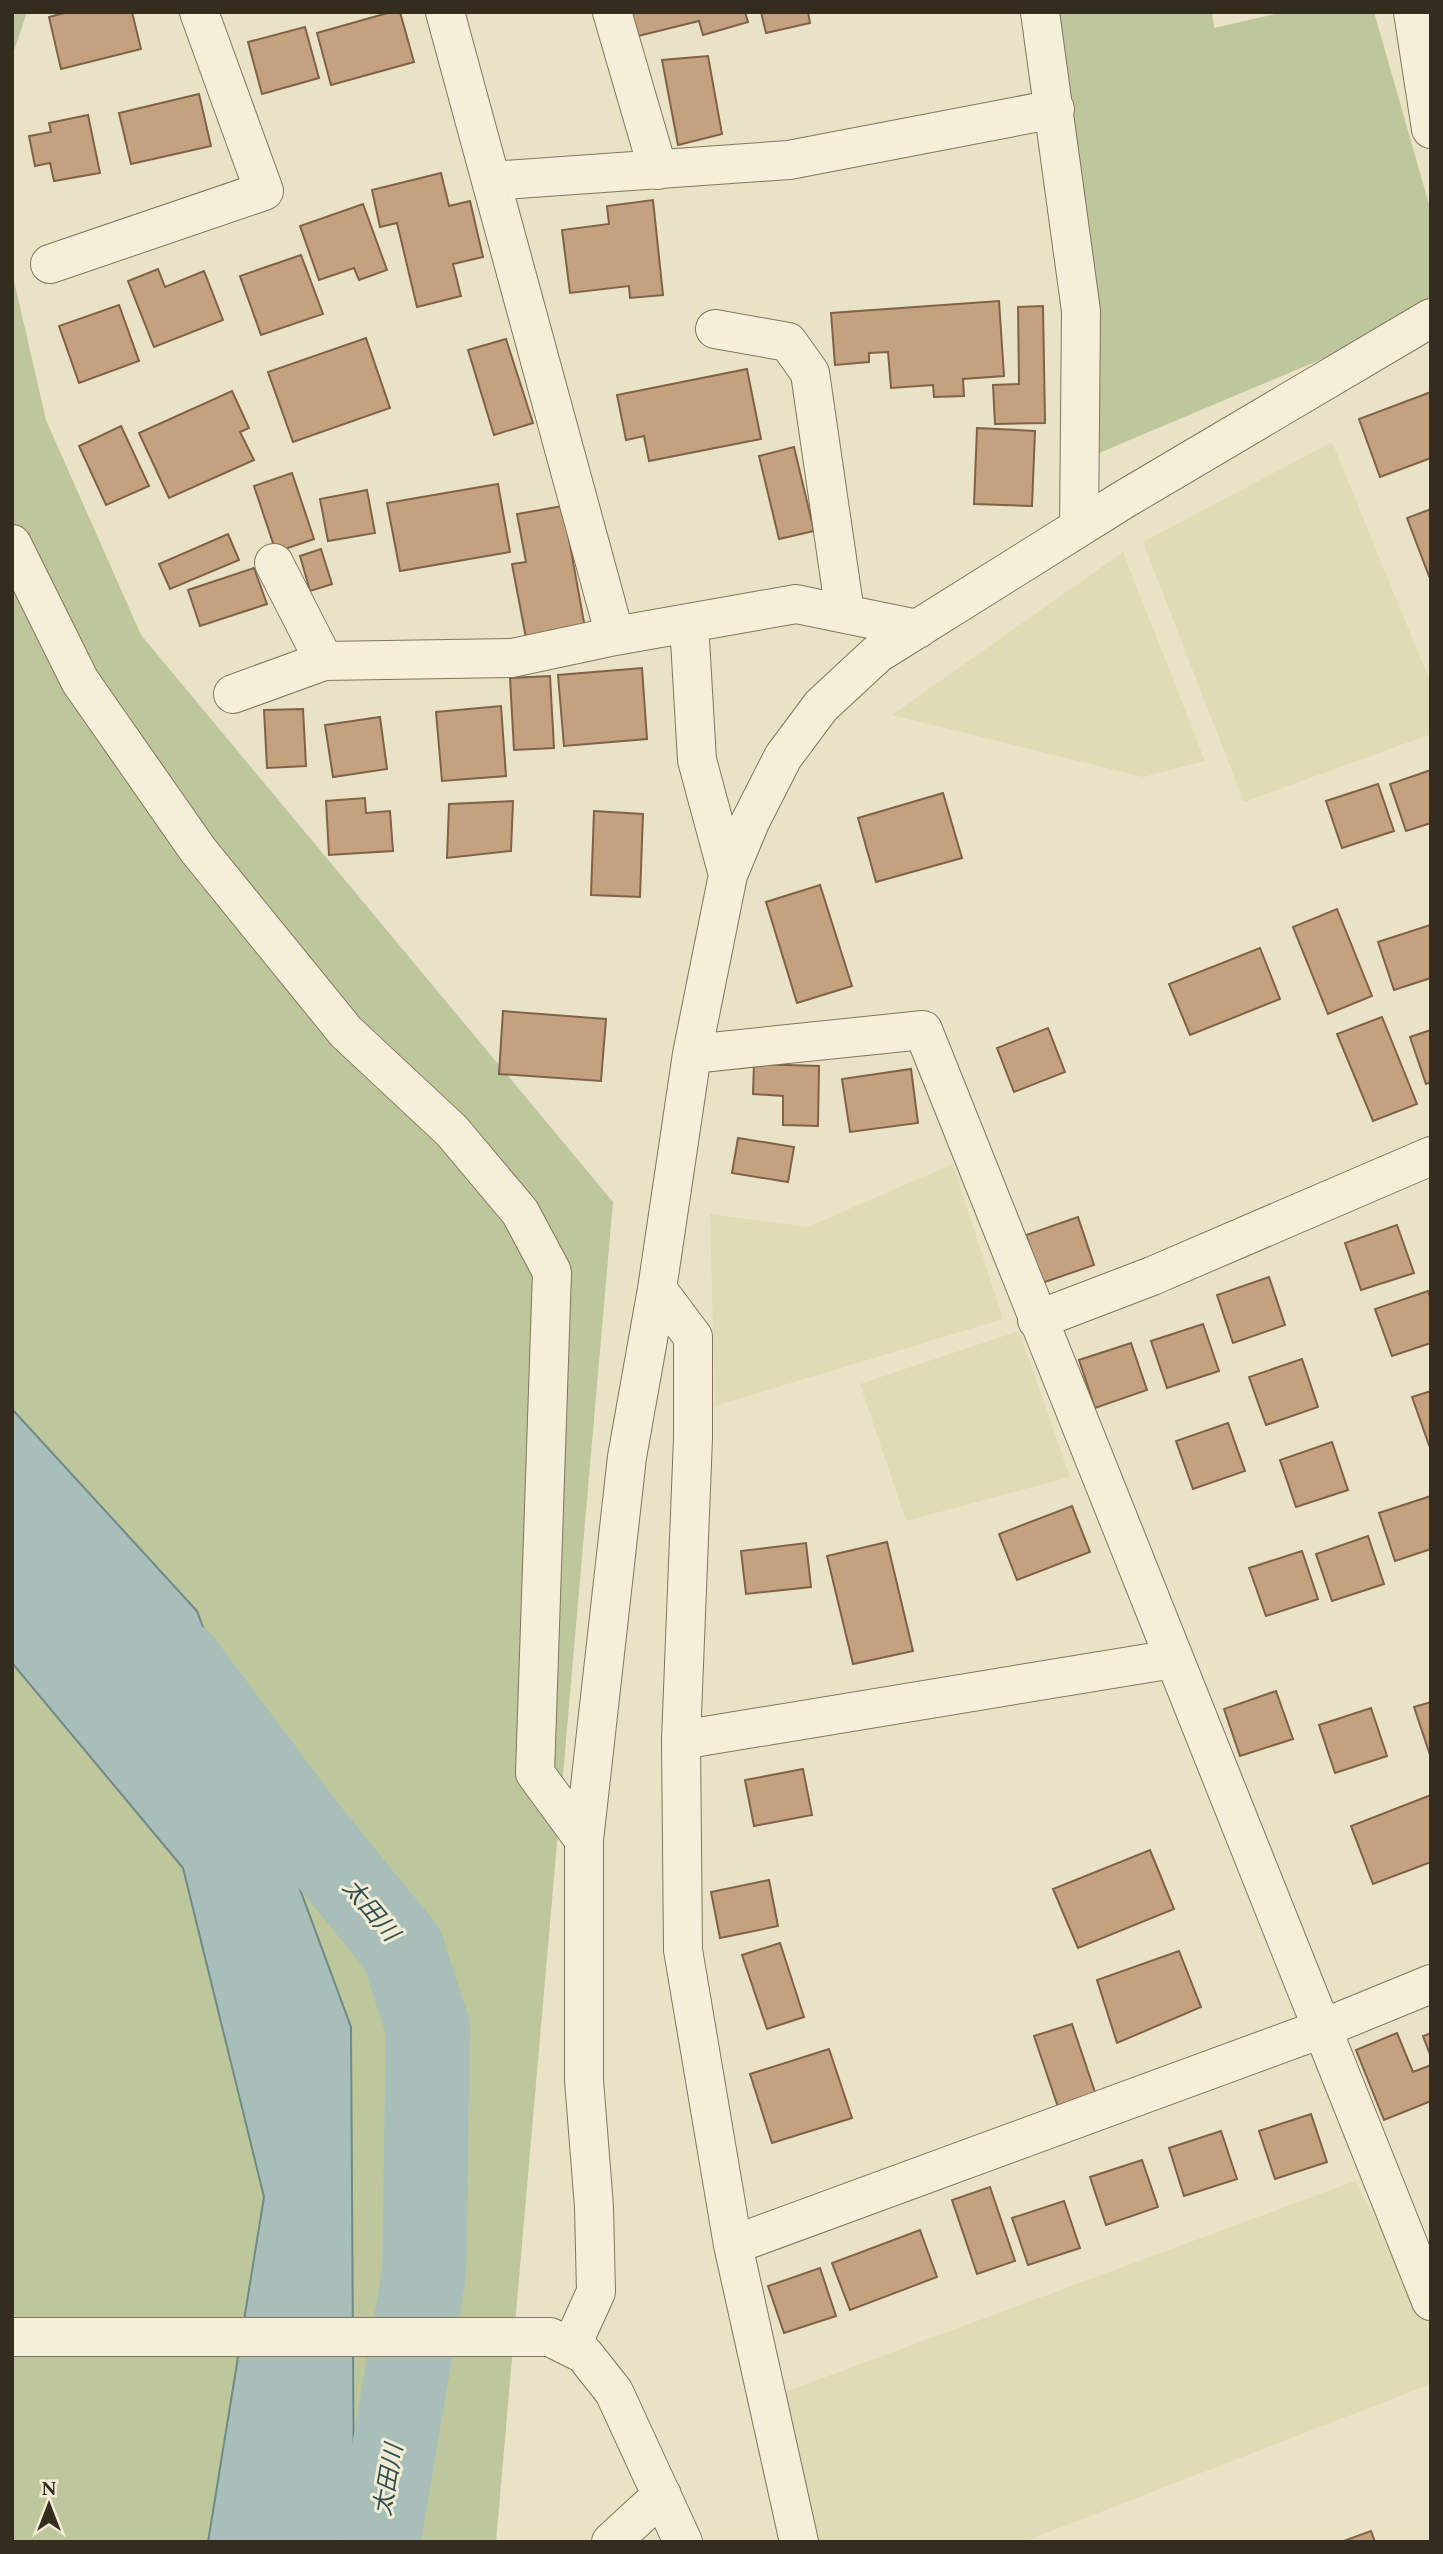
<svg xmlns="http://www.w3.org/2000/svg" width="1443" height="2554" viewBox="0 0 1443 2554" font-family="Spectral,'Noto Sans JP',serif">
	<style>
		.farmland { fill: #dedbb5 }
		.green { fill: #bec79b }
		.water { fill: #a7beb9; stroke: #6f8b87; stroke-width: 2 }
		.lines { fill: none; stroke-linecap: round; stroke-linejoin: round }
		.river { stroke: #a7beb9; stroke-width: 84 }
		.building { fill: #c4a280; stroke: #806246; stroke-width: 2 }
		.minor-casing { stroke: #83755e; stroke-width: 40 }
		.minor { stroke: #f5efd9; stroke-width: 38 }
		.labels { text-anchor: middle; stroke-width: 6; stroke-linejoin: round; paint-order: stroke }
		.water-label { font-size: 24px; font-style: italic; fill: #315253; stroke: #f2ecd5 }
	</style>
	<rect width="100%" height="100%" fill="#eae2c6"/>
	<path class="farmland" d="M1332,442L1431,684V734L1244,802L1143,542Z
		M1123,552L1205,761L1143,777L892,715Z
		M953,1164L1003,1319L715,1406L710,1214L808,1227Z
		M1019,1331L1070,1477L906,1521L860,1384Z
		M1355,2181L1431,2320V2384L1023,2542H800L766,2399Z"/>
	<path class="green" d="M12,12H27L12,57Z
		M1040,12H1212L1214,28L1284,12H1374L1431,211V313L1080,461Z
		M12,272L46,420L141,635L613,1202L496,2542H12Z"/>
	<path class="water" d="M12,1409L197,1611L351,2027L354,2509L351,2542H208L264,2197L183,1868L12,1663Z"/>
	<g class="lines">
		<path class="river" d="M180,1662L308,1833L402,1948L428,2028L424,2274L378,2542"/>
	</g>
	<path class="building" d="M68,12H132L141,49L61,69L49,17Z
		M391,12H400L414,62L331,85L317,33Z
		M628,12H745L748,22L703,35L699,21L634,37Z
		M761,12H808L810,23L766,33Z
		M305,27L319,78L262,94L248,42Z
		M708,56L722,134L678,145L662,60Z
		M199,94L211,146L131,164L119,113Z
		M88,115L100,173L54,181L50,163L35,166L29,136L51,132L49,123Z
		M441,173L449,206L470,201L483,257L453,264L461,296L417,307L397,223L380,227L372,190Z
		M653,200L663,295L630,298L629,286L570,293L562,230L609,224L607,206Z
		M363,204L387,270L359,280L354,268L319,280L300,226Z
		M301,255L323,314L261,335L240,276Z
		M158,269L165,287L204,271L223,320L154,347L128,281Z
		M999,301L1004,376L963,379L964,396L934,397L933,385L891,388L888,352L869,353V362L835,365L831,313Z
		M119,305L139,361L79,383L59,326Z
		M1043,306L1045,423L995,424L993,385L1019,384L1018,307Z
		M366,338L390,408L293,442L268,372Z
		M506,339L533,423L494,435L468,350Z
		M747,369L761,439L649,461L644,436L626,440L617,395Z
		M232,391L249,428L240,432L254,460L169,498L139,433Z
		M1431,392V458L1380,477L1359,419Z
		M121,426L149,486L106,505L79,446Z
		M977,428L1035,431L1032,506L974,504Z
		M794,447L814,531L779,539L759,456Z
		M292,473L314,539L276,552L254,486Z
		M498,484L510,552L400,571L387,503Z
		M367,490L375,533L328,541L320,499Z
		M563,506L585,628L526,638L512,564L526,562L517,514Z
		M1431,509V575L1429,576L1407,518Z
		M228,534L239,560L170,589L159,564Z
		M321,549L332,584L310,591L300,556Z
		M254,568L267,604L200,626L188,590Z
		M642,668L647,739L564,746L558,675Z
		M550,676L554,748L514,750L510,678Z
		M501,706L506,776L442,781L436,712Z
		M303,709L306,766L267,768L264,710Z
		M380,717L387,769L333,777L325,725Z
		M1431,770V823L1406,831L1390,784Z
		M1378,784L1394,831L1342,848L1326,801Z
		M943,793L962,858L876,882L858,818Z
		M365,798L366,813L390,811L393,851L329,855L326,801Z
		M513,801L511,851L447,858L449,804Z
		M594,811L643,814L640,897L591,895Z
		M820,885L852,986L797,1003L766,902Z
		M1337,909L1372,996L1328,1014L1293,927Z
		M1430,925L1431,978L1394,990L1378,942Z
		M1260,948L1280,999L1190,1035L1169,984Z
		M503,1011L606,1019L601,1081L499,1074Z
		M1382,1017L1417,1104L1373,1121L1337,1034Z
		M1048,1028L1065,1072L1014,1092L997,1048Z
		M1431,1030V1082L1426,1084L1410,1037Z
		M754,1064L819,1066L818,1126L783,1125V1096L753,1094Z
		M911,1069L918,1123L850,1132L842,1079Z
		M738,1138L794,1147L788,1182L732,1173Z
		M1078,1217L1094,1265L1042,1283L1026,1235Z
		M1397,1225L1414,1273L1361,1290L1345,1243Z
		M1269,1277L1285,1325L1233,1343L1217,1295Z
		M1428,1291L1431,1300V1343L1392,1356L1375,1309Z
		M1203,1324L1219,1371L1167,1388L1151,1341Z
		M1131,1343L1147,1390L1095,1408L1079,1360Z
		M1302,1359L1318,1407L1266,1425L1249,1377Z
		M1431,1391V1444L1429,1445L1412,1397Z
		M1228,1423L1245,1471L1193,1489L1176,1441Z
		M1332,1442L1348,1490L1296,1507L1280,1460Z
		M1431,1496V1549L1395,1561L1379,1513Z
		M1072,1506L1090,1552L1017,1580L999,1534Z
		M1368,1536L1384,1584L1332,1601L1316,1554Z
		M887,1542L913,1651L853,1664L827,1556Z
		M806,1543L811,1587L746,1594L741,1551Z
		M1302,1551L1318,1599L1266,1616L1249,1568Z
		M1276,1691L1293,1739L1240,1756L1224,1709Z
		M1431,1702V1755H1430L1414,1707Z
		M1371,1708L1387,1756L1335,1773L1319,1725Z
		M803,1769L812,1815L754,1826L745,1780Z
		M1431,1795V1862L1373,1884L1351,1826Z
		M1150,1850L1174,1909L1078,1948L1053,1889Z
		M769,1880L778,1926L720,1938L711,1892Z
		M780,1943L804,2017L767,2029L742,1955Z
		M1179,1951L1201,2007L1117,2043L1097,1980Z
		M1072,2024L1097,2098L1059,2110L1034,2036Z
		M1397,2033L1413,2072L1431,2065V2101L1384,2120L1356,2050Z
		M1431,2033V2057L1423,2036Z
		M829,2049L852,2118L772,2143L750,2074Z
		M1311,2114L1327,2162L1275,2179L1259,2131Z
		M1221,2131L1237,2179L1184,2196L1169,2148Z
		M1142,2160L1158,2207L1106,2225L1090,2177Z
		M990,2187L1015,2261L977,2274L952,2200Z
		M1064,2201L1080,2248L1028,2265L1012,2218Z
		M920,2230L937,2277L850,2310L832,2263Z
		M820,2268L836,2316L784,2333L768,2286Z
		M1371,2531L1375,2542H1341Z"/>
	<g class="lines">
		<g class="minor-casing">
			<path id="minor" d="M445,12L615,636L796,604L918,629
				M612,12L658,170
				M1040,12L1081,311L1079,527
				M1413,12L1431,129
				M491,181L789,160L1055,109
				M50,264L264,191L199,12
				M715,329L788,342L810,373L845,613
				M12,544L80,681L198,850L346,1032L452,1131L520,1212L552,1272L535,1773L584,1840
				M274,563L324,661
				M689,623L697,760L728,875
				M233,694L324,661L512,658L615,636
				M692,1054L923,1030L1431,2301
				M657,1289L693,1337V1438L681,1740L683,1950L733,2245L799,2542
				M1037,1320L1152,1276L1431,1156
				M681,1740L1173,1659
				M733,2245L1321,2029L1431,1984
				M12,2337H550L584,2354L614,2392L683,2542
				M571,2347L596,2292L594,2207L584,2080V1840L627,1457L657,1289L692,1054L728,875L750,822L783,757L821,706L877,654L1123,500L1431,318
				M611,2542L662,2495"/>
		</g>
		<use href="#minor" class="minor"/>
	</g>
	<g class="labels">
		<g class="water-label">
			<text transform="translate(371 1910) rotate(50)" y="8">太田川</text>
			<text transform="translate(388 2480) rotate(-80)" y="8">太田川</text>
		</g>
	</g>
	<rect width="1443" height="2554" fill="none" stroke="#352c20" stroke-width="28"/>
	<g transform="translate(49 2505)" stroke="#f2ecd5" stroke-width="5" paint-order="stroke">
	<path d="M0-5L12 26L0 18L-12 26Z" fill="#352c20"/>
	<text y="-10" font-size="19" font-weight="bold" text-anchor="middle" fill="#352c20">N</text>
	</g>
</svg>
